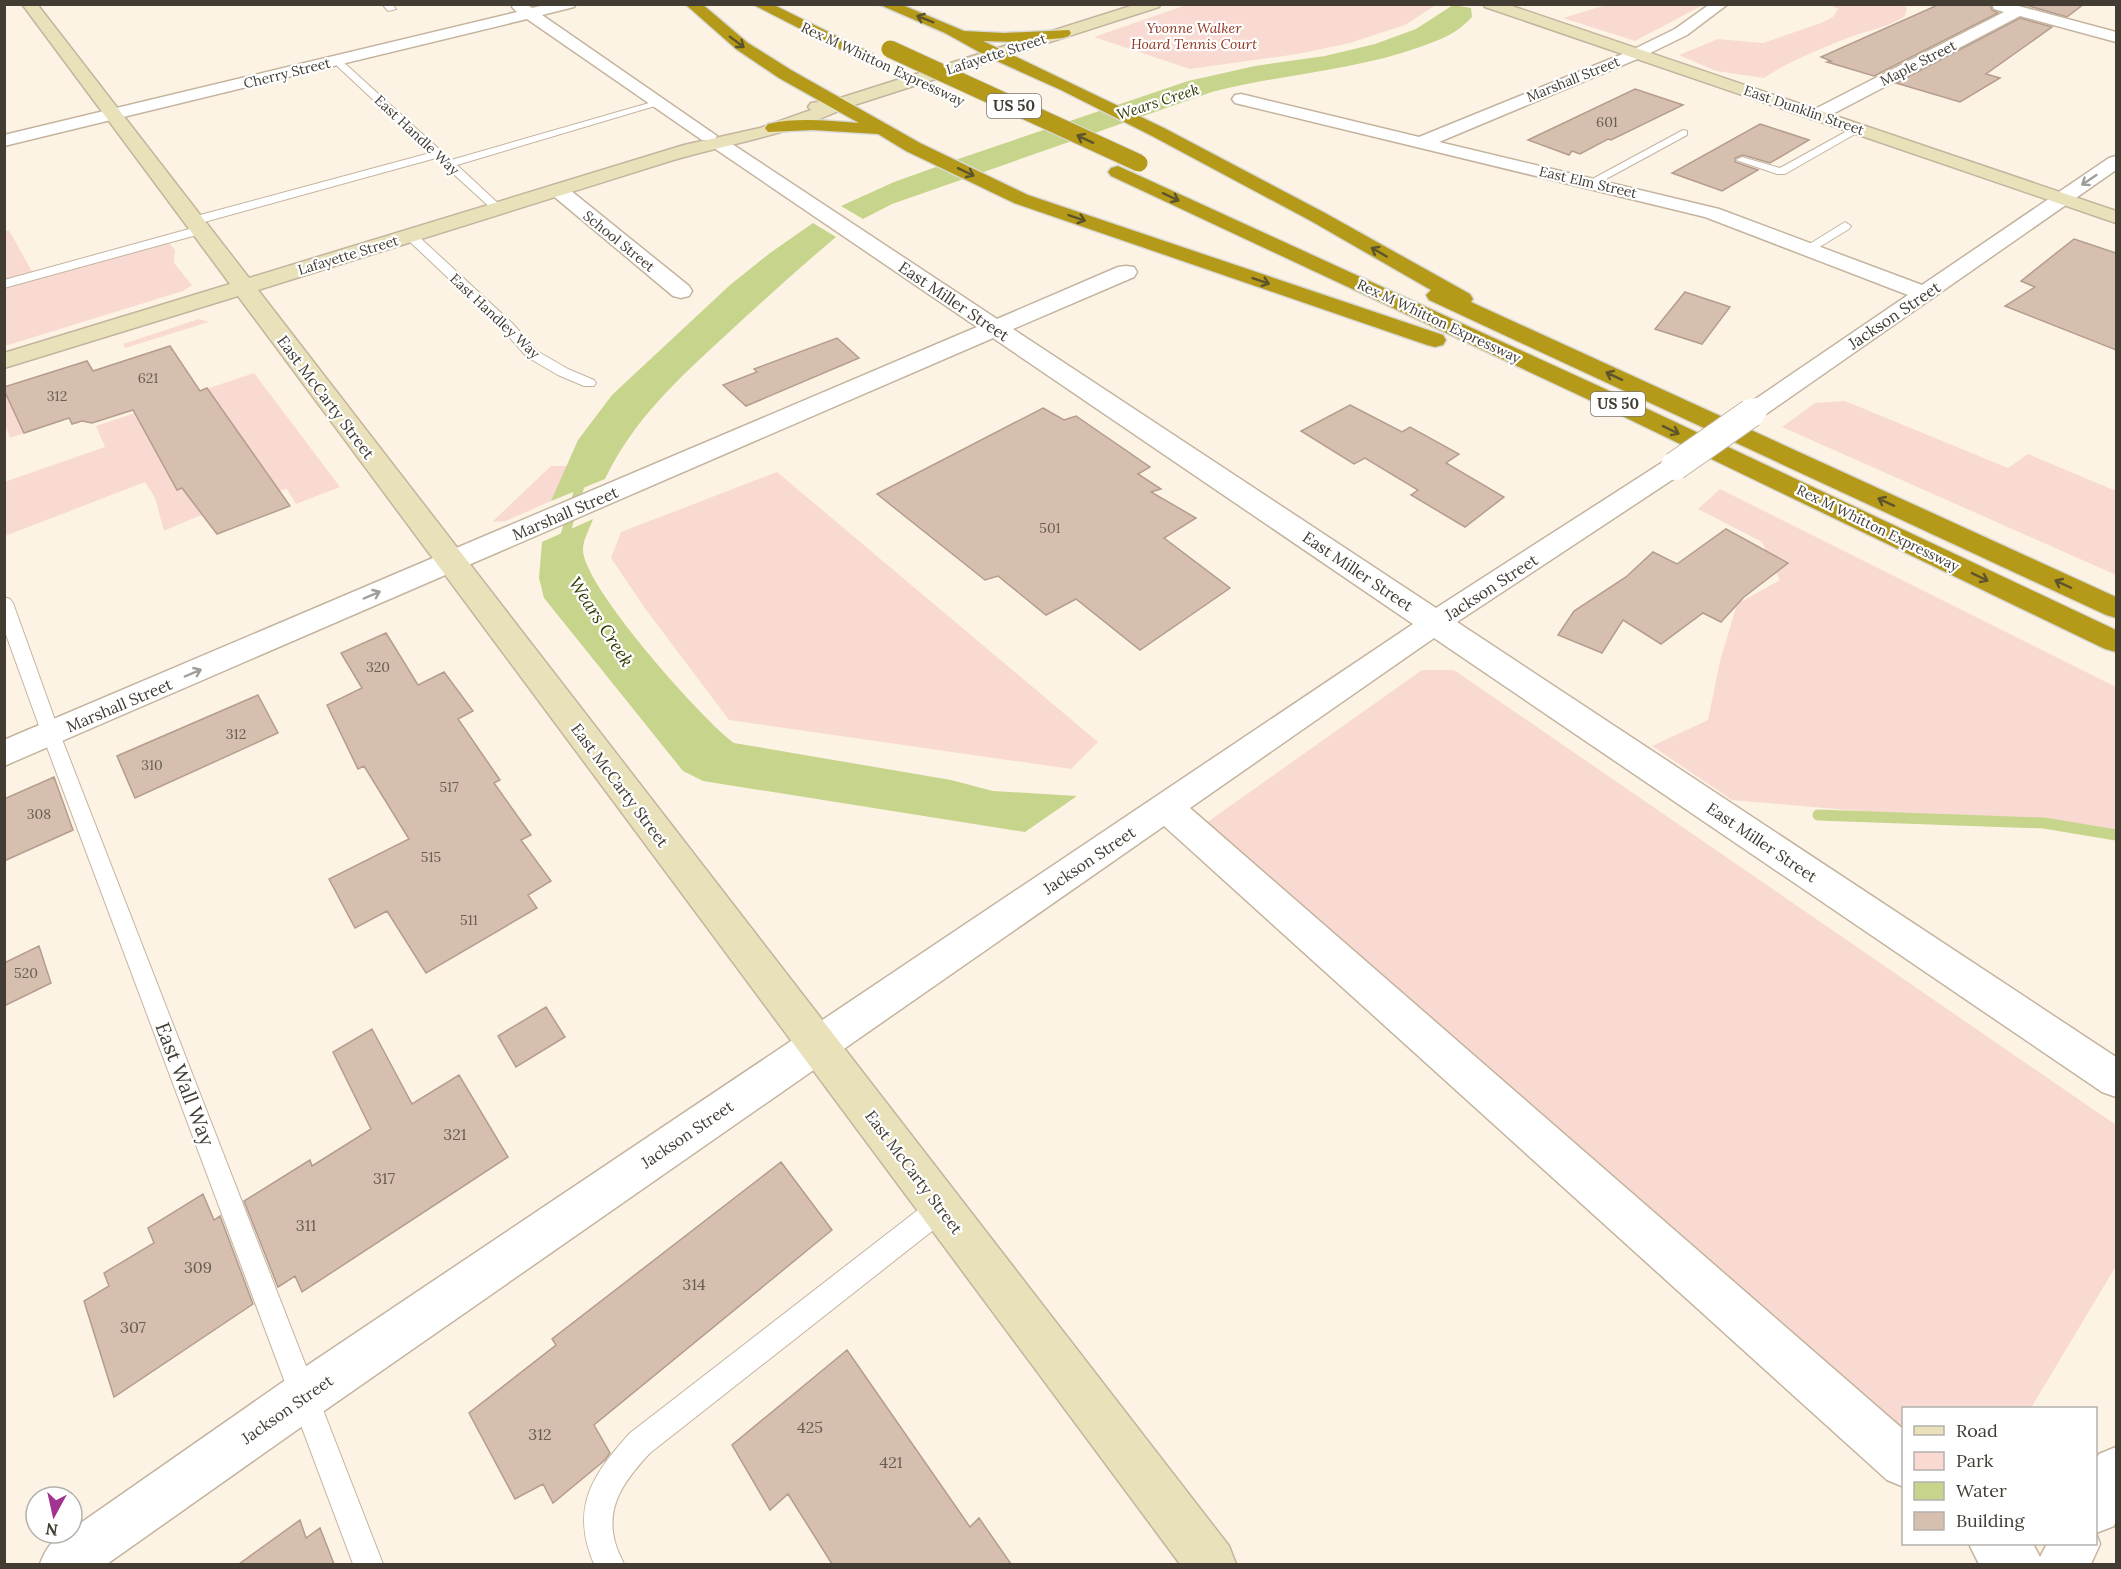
<svg xmlns="http://www.w3.org/2000/svg" width="2121" height="1569" viewBox="0 0 2121 1569" font-family="Lora,serif">
	<style>
		.green { fill: #f9dad2 }
		.water { fill: #c7d48c }
		.lines { fill: none; stroke-linecap: round; stroke-linejoin: round }
		.stream-far1 { stroke: #c7d48c; stroke-width: 9 }
		.stream { stroke: #c7d48c; stroke-width: 11 }
		.building { fill: #d7bfaf; stroke: #b49d8d; stroke-width: 1.5 }
		.service-casing { stroke: #c4b49e; stroke-width: 2 }
		.minor-casing { stroke: #c4b49e; stroke-width: 3 }
		.secondary-casing { stroke: #c4b49e; stroke-width: 3 }
		.motorway-casing { stroke: #d9d8d6; stroke-width: 3 }
		.service { fill: #fff; fill-rule: evenodd }
		.minor { fill: #fff; fill-rule: evenodd }
		.secondary { fill: #e8e1ba; fill-rule: evenodd }
		.motorway { fill: #b49a18; fill-rule: evenodd }
		.minor-bridge-far1-casing { stroke: #c4b49e; stroke-width: 24; stroke-linecap: butt }
		.minor-bridge-casing { stroke: #c4b49e; stroke-width: 30; stroke-linecap: butt }
		.motorway-bridge-casing { stroke: #d9d8d6; stroke-width: 19; stroke-linecap: butt }
		.minor-bridge-far1 { stroke: #fff; stroke-width: 22 }
		.minor-bridge { stroke: #fff; stroke-width: 28 }
		.motorway-bridge { stroke: #b49a18; stroke-width: 17 }
		.oneway { stroke: #5e542c }
		.oneway2 { stroke: #a09e99 }
		.labels { text-anchor: middle; stroke-width: 4.5; stroke-linejoin: round; paint-order: stroke }
		.far-park-label { font-size: 14px; font-style: italic; fill: #8e361f; stroke: #fff }
		.far-street-label { font-size: 14px; fill: #423c33; stroke: #fff }
		.number-label { font-size: 14px; fill: #675d52 }
		.far-water-label { font-size: 15px; font-style: italic; fill: #353c04; stroke: #fff }
		.shield { fill: #fff; stroke: #7b7670; stroke-width: 1.5 }
		.shield-label { font-size: 15px; font-weight: bold; fill: #423c33 }
		.street-label { font-size: 16px; fill: #423c33; stroke: #fff }
		.near-number-label { font-size: 16px; fill: #675d52 }
		.water-label { font-size: 18px; font-style: italic; fill: #353c04; stroke: #fff }
		.near-street-label { font-size: 20px; fill: #423c33; stroke: #fff }
	</style>
	<rect width="100%" height="100%" fill="#fdf3e5"/>
	<path class="green" d="M1189,4H1436V5L1405,25L1350,43L1298,54L1190,69L1094,37Z
		M1893,4L1907,7L1905,16C1886,28 1873,29 1853,36C1822,48 1791,60 1764,78L1716,71L1679,55L1718,39L1763,43L1821,23L1833,17L1838,9L1830,5Z
		M1606,5V4L1703,5L1635,41L1563,18Z
		M9,230L35,277L166,239L175,250L174,263L192,285L183,291L5,346V231Z
		M199,319L209,322L125,348L123,344Z
		M254,373L340,487L296,504L287,489C244,498 203,513 164,531L155,498L145,482L5,536L4,482L105,447L96,426Z
		M4,390L24,433L10,438L5,424Z
		M1845,401L2008,468L2028,454L2116,491V575L1782,427L1815,403Z
		M551,466H568L551,501L506,521L492,522Z
		M777,472L1098,742L1071,769L729,720L644,607L611,558L621,532Z
		M1720,489L2116,687V833L1732,800L1652,746L1708,720L1720,661L1737,604L1780,580L1762,542L1698,509Z
		M1422,670H1454L2116,1125V1266L2031,1408H1904L1903,1448L1206,823Z"/>
	<path class="water" d="M1453,5L1471,8L1472,17C1458,33 1440,40 1420,47C1353,71 1281,74 1212,92L892,204L863,219L841,206L894,182L964,157L1188,81L1255,66L1325,56L1375,44L1416,29Z
		M813,223L836,237C799,268 763,301 727,334C679,378 633,420 605,479L551,501L578,440L612,395L730,285L770,253Z
		M593,519C590,528 583,540 583,549C581,584 703,721 734,743L951,780L993,791L1077,796L1025,832L703,781L683,771L544,598L539,578L542,542Z"/>
	<g class="lines">
		<path class="stream-far1" d="M562,545L582,479"/>
		<path class="stream" d="M1818,815L2044,823L2116,835"/>
	</g>
	<path class="building" d="M1940,4H1990L1992,10L1998,13L1874,76L1827,62L1831,61L1821,57Z
		M2022,4H2084L2067,17Z
		M2020,18L2052,27L1986,74L2000,78L1960,102L1896,83Z
		M1635,89L1683,105L1611,140L1608,139L1580,154L1572,151L1569,155L1528,140Z
		M1760,124L1809,140L1770,163L1743,155L1735,158V162L1758,170L1722,191L1672,173Z
		M2074,239L2116,253V350L2005,306L2035,287L2021,281Z
		M1685,292L1730,307L1702,344L1655,329Z
		M837,338L859,358L746,406L723,385L757,372L754,369Z
		M170,346L200,391L207,388L290,506L217,534L182,488L177,490L133,410L92,423L82,421L72,424L69,418L24,433L4,390V387L87,361L93,371Z
		M1350,405L1402,432L1410,427L1459,454L1446,463L1504,497L1465,527L1411,495L1418,490L1365,458L1354,464L1301,431Z
		M1043,408L1064,420L1076,416L1150,467L1138,474L1161,489L1151,492L1196,518L1164,538L1230,588L1140,650L1076,599L1046,615L998,576L985,580L877,494Z
		M1726,529L1788,563L1744,597L1721,622L1703,613L1661,644L1623,620L1602,653L1558,635L1574,611L1626,577L1653,552L1677,564Z
		M386,633L418,685L444,672L473,711L458,719L500,780L494,783L531,835L521,840L551,881L528,895L537,908L426,973L387,911L355,928L329,879L409,839L364,766L358,769L327,705L362,688L341,653Z
		M258,695L278,733L135,798L117,756Z
		M54,777L73,830L4,861V799Z
		M39,946L51,983L4,1006V963Z
		M546,1007L565,1037L516,1067L498,1036Z
		M372,1029L412,1104L459,1075L508,1157L302,1292L295,1276L278,1287L244,1201L310,1160L312,1166L371,1129L333,1052Z
		M781,1162L832,1230L594,1425L610,1453L605,1460L553,1503L543,1484L515,1499L469,1413L556,1345L552,1339Z
		M203,1194L214,1220L220,1216L253,1304L114,1397L84,1301L109,1286L104,1273L154,1243L148,1228Z
		M847,1350L970,1527L979,1518L1011,1564H832L788,1494L770,1510L732,1445Z
		M300,1520L306,1538L320,1528L334,1564H239Z"/>
	<g class="lines">
		<g class="service-casing">
			<path id="service" d="M382,4H392L396,9L388,11Z
				M334,59H340L451,160L656,101L665,103L457,165L502,207V211H494L436,158L197,224H189V218L430,153L334,63Z
				M1858,125L1862,126V130L1785,174H1777L1736,160L1742,157L1780,168Z
				M1683,130L1687,131V135L1595,185L1591,186L1585,183Z
				M1845,222L1851,226L1849,229L1813,251L1809,252L1803,248Z
				M200,226L206,230L204,233L4,288V280Z
				M411,232L415,233L513,324L537,351L568,369L594,380L596,383L594,386H584L558,375L527,357L503,330L407,239L405,236Z
				M4,597L10,599L13,603L60,734L383,1564H353L42,734L4,629Z
				M941,1195L950,1199L954,1208L950,1217L650,1453C626,1479 605,1505 615,1542C617,1550 621,1557 624,1564H594C570,1508 592,1475 630,1433L932,1199Z"/>
		</g>
		<g class="minor-casing">
			<path id="minor" d="M514,4H526L532,8L548,4H576L574,7L542,15L717,136L714,140H702L527,19L4,146V135L517,12L512,7Z
				M1710,4H1728L1687,35L1642,57L1439,142L1719,209L1922,285L2109,158L2116,156V170L1766,414L1757,416L1748,414L1745,409L1748,404L1908,295L1705,217L1235,103L1232,99L1235,95L1241,94L1419,137L1630,51L1675,29Z
				M1992,4H2011L2116,32V42L2020,16L1823,119H1811L1808,115L1811,111L2004,12L1994,9Z
				M720,138L726,140L997,319L1118,267L1126,266L1134,267L1137,272L1134,277L1013,329L1436,608L1666,460L1675,458L1684,460L1688,466L1684,472L1457,622L2116,1057V1097L2102,1092L1434,638L1190,808L1904,1430V1487L1887,1480L1164,826L321,1413L107,1564H40C45,1550 55,1533 72,1533V1529L287,1379L1413,624L993,338L4,766V740L977,327L714,148L711,144L714,140Z
				M558,184L565,186L689,286L692,291L689,296L681,298L673,296L551,194L548,190L551,186Z
				M2116,1447V1520L2114,1526L2096,1533V1460L2099,1454Z
				M2096,1533L2100,1544L2091,1564H1979L1969,1544H2033L2040,1557L2047,1544H2096Z"/>
		</g>
		<g class="secondary-casing">
			<path id="secondary" d="M22,4H37L249,278L684,145L760,128L811,110L808,107L811,103L837,99L1137,4H1161L1159,7L845,108C784,137 729,143 667,162C531,205 394,247 258,290L1229,1546L1236,1564H1180L238,296L4,368V353L230,284Z
				M1483,4H1506L2116,211V223L1485,7Z"/>
		</g>
		<g class="motorway-casing">
			<path id="motorway" d="M685,4H702L748,43L791,70L920,143L1028,195L1443,335L1446,340L1443,345L1435,347L1427,345L1014,203L906,151L878,134L813,130L768,132L765,128L768,124C797,117 829,121 859,123L779,78L736,49Z
				M752,4H772L875,55L877,58L875,61H863Z
				M878,4H900L964,31L1004,33L1069,30L1071,33L1069,36L1063,38L1016,42L983,41L1164,128L1325,213L1470,294L1473,299L1471,302L2116,597V618L2106,615L1429,300L1426,295L1431,290L1311,221L1152,136L1061,90L990,58L945,33Z
				M1118,166L1603,388L2116,630V652L2105,649L1585,398L1111,176L1108,172L1111,168Z"/>
		</g>
		<use href="#service" class="service"/>
		<use href="#minor" class="minor"/>
		<use href="#secondary" class="secondary"/>
		<use href="#motorway" class="motorway"/>
		<g class="minor-bridge-far1-casing">
			<path id="minor-bridge-far1" d="M1749,415L1757,409"/>
		</g>
		<g class="minor-bridge-casing">
			<path id="minor-bridge" d="M1675,466L1751,413"/>
		</g>
		<g class="motorway-bridge-casing">
			<path id="motorway-bridge" d="M890,49L1139,163"/>
		</g>
		<use href="#minor-bridge-far1" class="minor-bridge-far1"/>
		<use href="#minor-bridge" class="minor-bridge"/>
		<use href="#motorway-bridge" class="motorway-bridge"/>
	</g>
	<defs><path id="oneway-shaft" d="M-6 0H5M1.5-3L5.5 0L1.5 3" fill="none" stroke-width="1.6" stroke-linecap="round" stroke-linejoin="round" transform="scale(1.5)"/></defs>
	<g class="oneway">
		<use href="#oneway-shaft" transform="translate(925 19) rotate(-158)"/>
		<use href="#oneway-shaft" transform="translate(737 42) rotate(37)"/>
		<use href="#oneway-shaft" transform="translate(1085 139) rotate(-155)"/>
		<use href="#oneway-shaft" transform="translate(966 172) rotate(26)"/>
		<use href="#oneway-shaft" transform="translate(1171 197) rotate(25)"/>
		<use href="#oneway-shaft" transform="translate(1077 218) rotate(19)"/>
		<use href="#oneway-shaft" transform="translate(1379 252) rotate(-150)"/>
		<use href="#oneway-shaft" transform="translate(1261 281) rotate(19)"/>
		<use href="#oneway-shaft" transform="translate(1614 376) rotate(-155)"/>
		<use href="#oneway-shaft" transform="translate(1671 430) rotate(26)"/>
		<use href="#oneway-shaft" transform="translate(1886 502) rotate(-155)"/>
		<use href="#oneway-shaft" transform="translate(1980 577) rotate(26)"/>
		<use href="#oneway-shaft" transform="translate(2063 584) rotate(-155)"/>
	</g>
	<g class="oneway2">
		<use href="#oneway-shaft" transform="translate(2089 180) rotate(146)"/>
		<use href="#oneway-shaft" transform="translate(372 595) rotate(-23)"/>
		<use href="#oneway-shaft" transform="translate(193 673) rotate(-23)"/>
	</g>
	<g class="labels">
		<g class="far-park-label">
			<text x="1194" y="33">Yvonne Walker<tspan x="1194" dy="16">Hoard Tennis Court</tspan></text>
		</g>
		<g class="far-street-label">
			<text transform="translate(996 54) rotate(-18)" y="5">Lafayette Street</text>
			<text transform="translate(1918 63) rotate(-27)" y="5">Maple Street</text>
			<text transform="translate(883 64) rotate(25)" y="5">Rex M Whitton Expressway</text>
			<text transform="translate(287 73) rotate(-14)" y="5">Cherry Street</text>
			<text transform="translate(1573 79) rotate(-22)" y="5">Marshall Street</text>
			<text transform="translate(1804 110) rotate(19)" y="5">East Dunklin Street</text>
			<text transform="translate(417 135) rotate(43)" y="5">East Handle Way</text>
			<text transform="translate(1588 182) rotate(13)" y="5">East Elm Street</text>
			<text transform="translate(619 241) rotate(39)" y="5">School Street</text>
			<text transform="translate(348 255) rotate(-17)" y="5">Lafayette Street</text>
			<text transform="translate(495 316) rotate(43)" y="5">East Handley Way</text>
			<text transform="translate(1439 321) rotate(25)" y="5">Rex M Whitton Expressway</text>
			<text transform="translate(1878 528) rotate(26)" y="5">Rex M Whitton Expressway</text>
		</g>
		<g class="number-label">
			<text x="1607" y="127">601</text>
			<text x="148" y="383">621</text>
			<text x="57" y="401">312</text>
			<text x="1050" y="533">501</text>
			<text x="378" y="672">320</text>
			<text x="236" y="739">312</text>
			<text x="152" y="770">310</text>
			<text x="449" y="792">517</text>
			<text x="39" y="819">308</text>
			<text x="431" y="862">515</text>
			<text x="469" y="925">511</text>
			<text x="26" y="978">520</text>
		</g>
		<g class="far-water-label">
			<text transform="translate(1158 102) rotate(-18)" y="5">Wears Creek</text>
		</g>
		<g class="shield">
			<rect x="987" y="94" width="54" height="24" rx="4.5"/>
			<rect x="1591" y="392" width="54" height="24" rx="4.5"/>
		</g>
		<g class="shield-label">
			<text x="1014" y="111">US 50</text>
			<text x="1618" y="409">US 50</text>
		</g>
		<g class="street-label">
			<text transform="translate(954 301) rotate(34)" y="6">East Miller Street</text>
			<text transform="translate(1894 315) rotate(-34)" y="6">Jackson Street</text>
			<text transform="translate(326 397) rotate(53)" y="6">East McCarty Street</text>
			<text transform="translate(565 513) rotate(-23)" y="6">Marshall Street</text>
			<text transform="translate(1358 571) rotate(34)" y="6">East Miller Street</text>
			<text transform="translate(1491 587) rotate(-33)" y="6">Jackson Street</text>
			<text transform="translate(119 705) rotate(-23)" y="6">Marshall Street</text>
			<text transform="translate(620 785) rotate(53)" y="6">East McCarty Street</text>
			<text transform="translate(1762 842) rotate(34)" y="6">East Miller Street</text>
			<text transform="translate(1089 860) rotate(-34)" y="6">Jackson Street</text>
			<text transform="translate(687 1134) rotate(-34)" y="6">Jackson Street</text>
			<text transform="translate(914 1172) rotate(53)" y="6">East McCarty Street</text>
			<text transform="translate(287 1409) rotate(-35)" y="6">Jackson Street</text>
		</g>
		<g class="near-number-label">
			<text x="455" y="1140">321</text>
			<text x="384" y="1184">317</text>
			<text x="306" y="1231">311</text>
			<text x="198" y="1273">309</text>
			<text x="694" y="1290">314</text>
			<text x="133" y="1333">307</text>
			<text x="810" y="1433">425</text>
			<text x="540" y="1440">312</text>
			<text x="891" y="1468">421</text>
		</g>
		<g class="water-label">
			<text transform="translate(601 622) rotate(57)" y="6">Wears Creek</text>
		</g>
		<g class="near-street-label">
			<text transform="translate(185 1084) rotate(69)" y="7">East Wall Way</text>
		</g>
	</g>
	<rect width="2121" height="1569" fill="none" stroke="#423c33" stroke-width="12"/>
	<rect x="1902" y="1407" width="195" height="138" fill="#ffffff" stroke="#b3b1ad" stroke-width="1.5"/>
	<rect x="1914" y="1426" width="30" height="9" fill="#e8e1ba" stroke="#b3b1ad" stroke-width="1.5"/>
	<text x="1956" y="1437" font-size="18" fill="#423c33">Road</text>
	<rect x="1914" y="1452" width="30" height="18" fill="#f9dad2" stroke="#b3b1ad" stroke-width="1.5"/>
	<text x="1956" y="1467" font-size="18" fill="#423c33">Park</text>
	<rect x="1914" y="1482" width="30" height="18" fill="#c7d48c" stroke="#b3b1ad" stroke-width="1.5"/>
	<text x="1956" y="1497" font-size="18" fill="#423c33">Water</text>
	<rect x="1914" y="1512" width="30" height="18" fill="#d7bfaf" stroke="#b3b1ad" stroke-width="1.5"/>
	<text x="1956" y="1527" font-size="18" fill="#423c33">Building</text>
	<g transform="translate(54 1515) rotate(188)"><circle r="28" fill="#ffffff" stroke="#b3b1ad" stroke-width="1.5"/>
	<path d="M0-4.5L10 22L0 15L-10 22Z" fill="#a33390"/>
	<text y="-9" font-size="16" font-weight="bold" text-anchor="middle" fill="#423c33">N</text>
	</g>
</svg>
